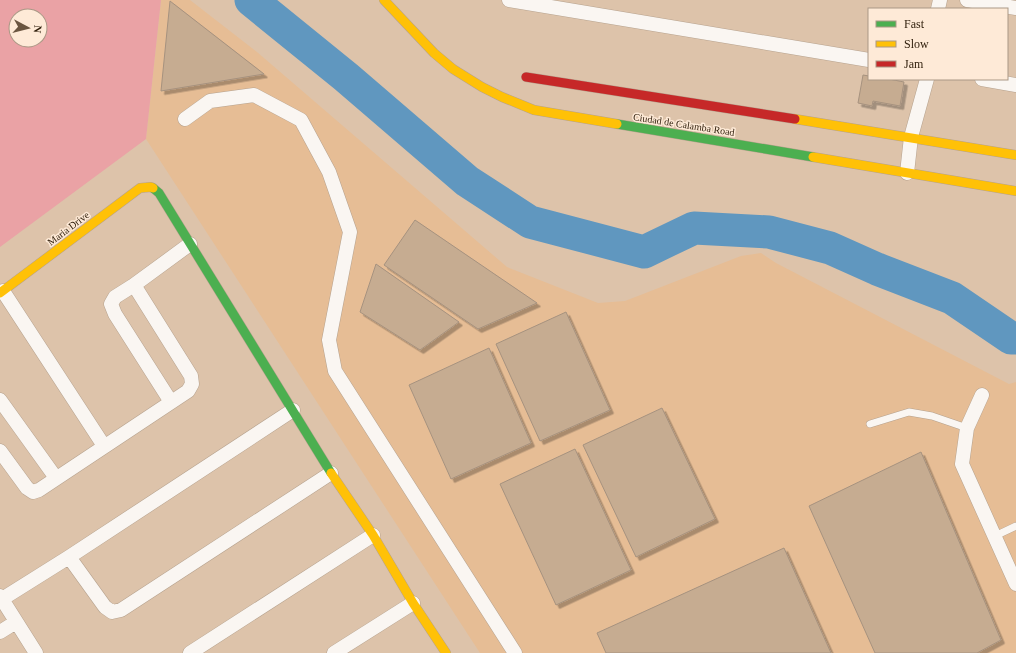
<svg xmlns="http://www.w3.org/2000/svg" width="1016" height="653" viewBox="0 0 1016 653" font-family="Georgia,serif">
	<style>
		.built { fill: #e6bd95 }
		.green { fill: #eaa2a5; fill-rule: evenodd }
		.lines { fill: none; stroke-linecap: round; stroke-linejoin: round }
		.river { stroke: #6097bf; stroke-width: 33 }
		.building { fill: #c6ac91; stroke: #a6927f; filter: url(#shadow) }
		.lane-casing { stroke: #b6a28e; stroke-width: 8 }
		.street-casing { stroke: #b6a28e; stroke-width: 15 }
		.fast-casing { stroke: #b6a28e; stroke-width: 10 }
		.slow-casing { stroke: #b6a28e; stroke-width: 10 }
		.jam-casing { stroke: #b6a28e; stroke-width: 10 }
		.lane { stroke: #faf6f2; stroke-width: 7 }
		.street { stroke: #faf6f2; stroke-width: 14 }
		.fast { stroke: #4caf50; stroke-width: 9 }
		.slow { stroke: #ffc107; stroke-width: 9 }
		.jam { stroke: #c62828; stroke-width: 9 }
		.labels { text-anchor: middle; stroke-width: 3; stroke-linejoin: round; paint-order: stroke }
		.street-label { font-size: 10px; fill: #2d1c09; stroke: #feead7 }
	</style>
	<defs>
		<filter id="shadow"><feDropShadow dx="3.5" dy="3.5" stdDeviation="0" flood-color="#0004"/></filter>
	</defs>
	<rect width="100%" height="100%" fill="#ddc3aa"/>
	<path class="built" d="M161,0H190L257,52L507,267L598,303L625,301L741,256L761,253L776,263L1009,384L1016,382V653H480L146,139Z"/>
	<path class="green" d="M0,0H161L146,139L0,247ZM16,16H40V40H16Z"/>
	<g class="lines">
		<path class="river" d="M251,0L346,77L467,181L530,222L644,252L694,228L769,232L830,248L877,269L952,298L1011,338H1016"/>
	</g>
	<path class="building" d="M170,1L264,74L161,91Z
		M863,75L869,76V79H889L904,82L900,106L873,101L872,106L858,103Z
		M415,220L537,303L478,329L384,265Z
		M376,264L459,322L420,350L360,312Z
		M566,312L610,410L540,441L496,344Z
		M489,348L531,443L451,479L409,385Z
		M662,408L715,519L636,557L583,445Z
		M575,449L631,570L556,605L500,484Z
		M921,452L1001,640L977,653H875L809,506Z
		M784,548L831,653H606L597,633Z"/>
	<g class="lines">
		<g class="lane-casing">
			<path id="lane" d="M870,424L909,412L932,416L967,428
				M995,536L1016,526"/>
		</g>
		<g class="street-casing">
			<path id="street" d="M509,0L869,60
				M967,0L1016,8
				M938,9L940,0
				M982,79L1016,85
				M185,119L210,101L254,95L301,120L329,172L350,232L329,340L335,371L515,653
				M907,173L911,137L927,79
				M3,291L104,446
				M982,395L967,428L962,464L1016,584
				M0,400L56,478
				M171,402L115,314L111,304L115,297L134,285L190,244
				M0,451L27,488L33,492L39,490L188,391L192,384L191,376L134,285
				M69,557L105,607L112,612L121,610L331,473
				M0,596L36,653
				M2,599L69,557L293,410
				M0,632L16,622
				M190,653L373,535
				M334,653L413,603"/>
		</g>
		<g class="fast-casing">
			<path id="fast" d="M617,124L813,157
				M153,188L159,193L331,473"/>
		</g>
		<g class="slow-casing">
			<path id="slow" d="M384,0L434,53L453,69L482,87L502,97L534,110L617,124
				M795,119L1016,155
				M813,157L1016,191
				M0,293L140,188L151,187L153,188
				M331,473L373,535L413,603L446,653"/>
		</g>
		<g class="jam-casing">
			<path id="jam" d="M526,77L795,119"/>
		</g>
		<use href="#lane" class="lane"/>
		<use href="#street" class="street"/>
		<use href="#fast" class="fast"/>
		<use href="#slow" class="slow"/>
		<use href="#jam" class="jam"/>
	</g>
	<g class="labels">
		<g class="street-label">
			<text transform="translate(684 124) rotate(9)" y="4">Ciudad de Calamba Road</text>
			<text transform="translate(68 228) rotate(-37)" y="4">Maria Drive</text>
		</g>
	</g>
	<rect x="868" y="8" width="140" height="72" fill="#feead7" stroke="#aa9885"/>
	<rect x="876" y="21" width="20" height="6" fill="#4caf50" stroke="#aa9885"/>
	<text x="904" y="28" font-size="12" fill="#2d1c09">Fast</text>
	<rect x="876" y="41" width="20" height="6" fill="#ffc107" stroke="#aa9885"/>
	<text x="904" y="48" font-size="12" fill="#2d1c09">Slow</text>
	<rect x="876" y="61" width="20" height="6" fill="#c62828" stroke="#aa9885"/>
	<text x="904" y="68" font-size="12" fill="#2d1c09">Jam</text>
	<g transform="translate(28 28) rotate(97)"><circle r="19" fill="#feead7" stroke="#aa9885"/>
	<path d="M0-3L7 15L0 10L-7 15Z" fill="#6b5641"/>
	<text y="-6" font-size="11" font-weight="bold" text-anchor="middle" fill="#2d1c09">N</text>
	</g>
</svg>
